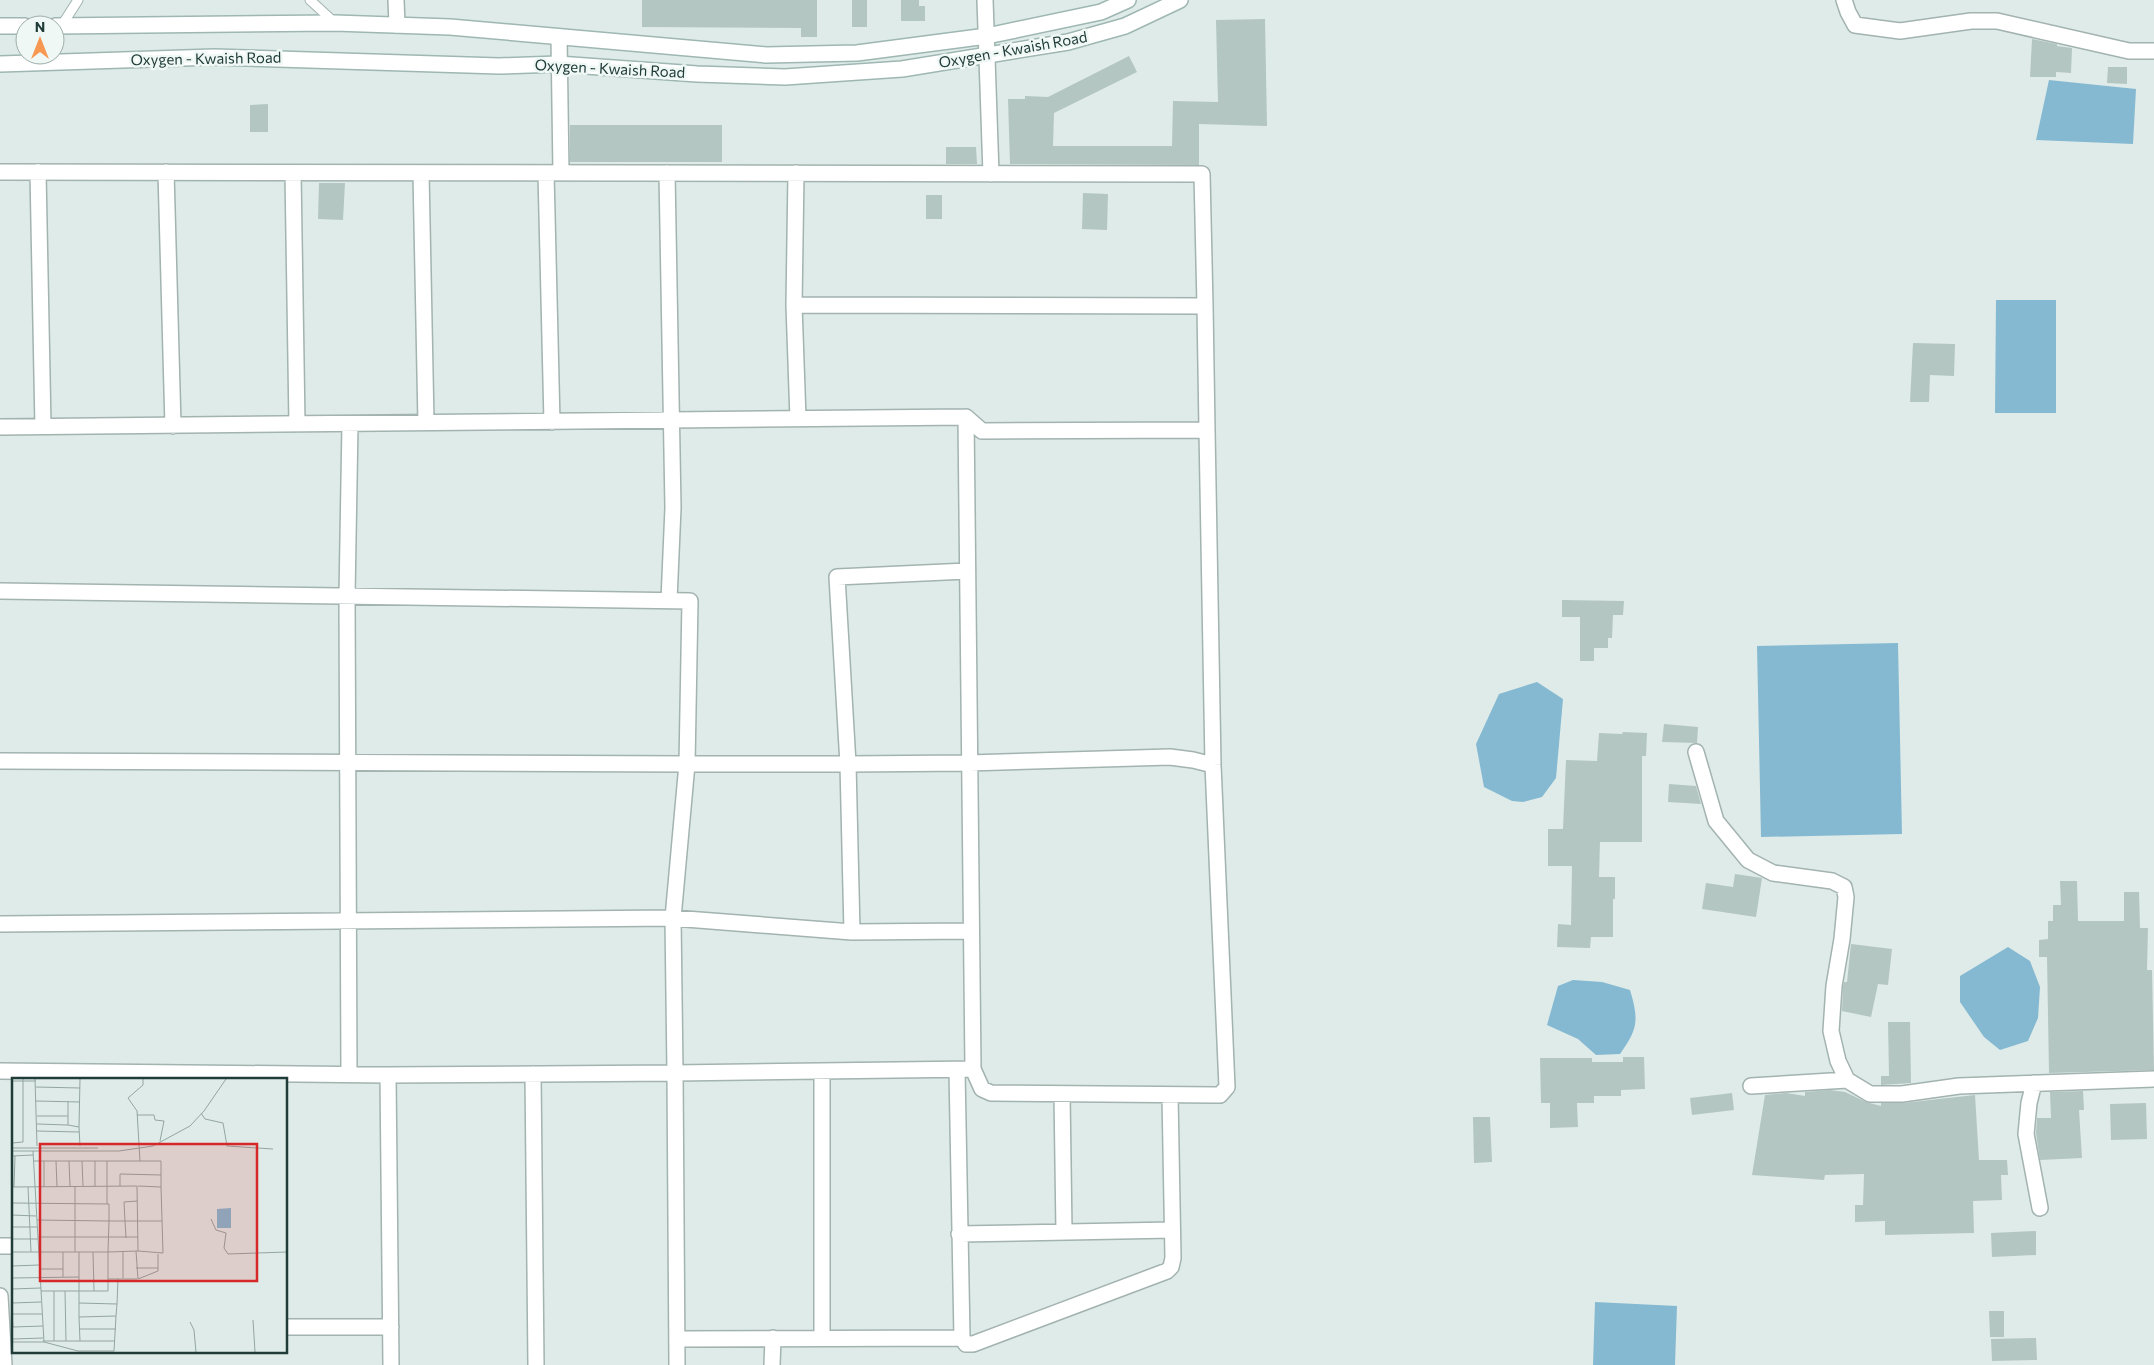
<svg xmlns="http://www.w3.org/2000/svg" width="2154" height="1365" viewBox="0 0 2154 1365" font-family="Commissioner,sans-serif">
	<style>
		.water { fill: #85b9d2 }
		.building { fill: #b4c6c1 }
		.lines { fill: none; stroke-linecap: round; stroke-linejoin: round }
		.lane-casing { stroke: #a2b3b0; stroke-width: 11 }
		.street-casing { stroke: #a2b3b0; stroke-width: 18 }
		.secondary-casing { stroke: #9eb7b2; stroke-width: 18 }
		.lane { stroke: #fff; stroke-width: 9 }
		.street { stroke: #fff; stroke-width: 15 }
		.secondary { stroke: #fff; stroke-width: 15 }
		.labels { text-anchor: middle; stroke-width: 5; stroke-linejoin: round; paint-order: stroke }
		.street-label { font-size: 15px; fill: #203c39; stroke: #f0f8f5 }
		.inset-road { fill: none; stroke: #93a5a2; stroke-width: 1 }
		.view { fill: #d62828; fill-opacity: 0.15; stroke: #d62828; stroke-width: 2.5 }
		.inset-edge { fill: none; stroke: #203c39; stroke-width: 2.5 }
	</style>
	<rect width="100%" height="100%" fill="#dfebe8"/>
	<path class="water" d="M2049,80L2136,89L2133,144L2036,140Z
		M1996,300H2056V413H1995Z
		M1898,643L1902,834L1761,837L1757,646Z
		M1537,682L1563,699L1556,778L1542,797L1523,802L1512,801L1484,787L1476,744L1499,694Z
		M2008,947L2030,961L2040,987L2038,1018L2028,1041L2000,1050L1984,1037L1960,1002V976Z
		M1573,980L1602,982L1630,990C1639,1020 1638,1029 1620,1054L1596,1055L1578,1039L1547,1025L1558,986Z
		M1595,1302L1677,1306L1675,1365H1593Z"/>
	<path class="building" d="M642,0H817V37H801V28L642,27Z
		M852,0H867V27H852Z
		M901,0H919V6H925V21H901Z
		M1265,19L1267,126L1199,124V165L1010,164L1008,99H1025V96L1048,97L1129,56L1137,72L1054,113L1053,146H1172L1173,101L1218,102L1216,20Z
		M2032,39L2057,44V46L2072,48L2071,73L2056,72V77H2030Z
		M2108,67H2127V84L2107,83Z
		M268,104V132H250V105Z
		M570,125H722V162H570Z
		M946,147H976L977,164H946Z
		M319,183H345L343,220L318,219Z
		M1083,193L1108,194L1107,230L1082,229Z
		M926,195H942V219H926Z
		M1913,343L1955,344L1954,376L1930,375L1929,402H1910Z
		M1562,600L1624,601L1623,615H1613L1612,638H1608V648H1594V661H1580V617H1562Z
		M1664,724L1698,727L1697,743L1662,742Z
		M1623,732L1647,733L1646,756H1642V842H1600L1599,877H1615V899H1613V937H1591L1590,948L1557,947L1558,924L1571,925L1572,866H1548V829H1563L1566,760L1597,761L1599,733L1622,734Z
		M1669,784L1696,786L1701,804L1668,802Z
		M1735,874L1762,878L1756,917L1702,909L1706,883L1733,887Z
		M2060,881H2077L2078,921H2124V892H2139L2140,928H2148L2147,970H2152L2154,1070L2049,1073L2047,957H2039V940L2048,939V921H2053V905H2061Z
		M1851,944L1892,949L1888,985L1878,984L1871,1017L1842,1011L1843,987L1844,982H1847Z
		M1888,1022H1910L1911,1083L1881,1085V1076H1889Z
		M1623,1057H1644L1645,1089L1621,1090V1096H1594V1103H1577L1578,1127L1550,1128V1103H1541L1540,1058H1592V1062H1623Z
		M1830,1090L1845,1092L1866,1102L1881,1106V1103H1903L1975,1095L1979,1160H2007L2008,1175H2001L2002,1200L1973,1201L1974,1233L1885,1235V1221L1855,1222V1205H1863L1864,1174L1825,1175L1824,1180L1752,1175L1765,1095L1786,1093L1805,1096V1092Z
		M2083,1091L2084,1110H2079L2082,1158L2040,1160L2036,1133L2037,1118H2051L2050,1092Z
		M1732,1093L1734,1110L1692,1115L1690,1098Z
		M2146,1103L2147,1139L2111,1140L2110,1104Z
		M1473,1117H1490L1492,1162L1474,1163Z
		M2036,1231V1255L1992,1257L1991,1233Z
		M1989,1311H2004V1337H1990Z
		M2036,1338L2037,1360L1992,1361L1991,1339Z"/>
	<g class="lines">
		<g class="lane-casing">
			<path id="lane" d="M310,0L335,23
				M62,25L78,0"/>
		</g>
		<g class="street-casing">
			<path id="street" d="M396,0L397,25
				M985,0L991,174
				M1844,0L1848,12L1855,25L1900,31L1971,21H1997L2129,51H2154
				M559,37L561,173
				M0,172L1202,174L1205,306
				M38,172L43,427
				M166,172L173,426
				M293,173L297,424
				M421,173L426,423
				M546,173L552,422
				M667,173L673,508L669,600
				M794,305L796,173
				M798,419L794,305L1205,306L1207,430L982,431L966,417
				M0,427L966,417L973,1069L675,1073L673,918L687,764L0,761
				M0,591L690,601L687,764H848L837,577L967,571
				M1696,752L1716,821L1748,860L1773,873L1832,881L1844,887L1846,897L1842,939L1834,986L1831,1031L1838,1061L1847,1080L1870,1094H1902L1959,1086L2154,1079
				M0,924L673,918L852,932L971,931
				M852,932L848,764L969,763L1170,757L1193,760L1213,765
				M973,1069L982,1089L991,1093L1215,1095H1220L1227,1087L1213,765L1207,430
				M957,1070L962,1338L966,1344H973L1167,1271L1171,1267L1173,1258L1170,1095
				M0,1071L388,1075
				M822,1071V1338
				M533,1074L536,1365
				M349,1075L347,596L350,424
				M2034,1083L2029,1103L2026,1134L2040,1208
				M1751,1086L1847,1080
				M1062,1094L1064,1232
				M959,1234L1172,1230
				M0,1246H14
				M0,1296L4,1365
				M286,1327H391
				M677,1339L962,1338
				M391,1365L388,1075L675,1073L677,1365
				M772,1365L773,1338"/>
		</g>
		<g class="secondary-casing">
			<path id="secondary" d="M0,26H25
				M55,26L335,23L450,27L766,55L857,53L987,36L1101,12L1128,0
				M0,64L214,57L499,66L558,64L697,74L785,77L902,69L1068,42L1125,26L1180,0"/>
		</g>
		<use href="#lane" class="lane"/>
		<use href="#street" class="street"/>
		<use href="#secondary" class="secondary"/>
	</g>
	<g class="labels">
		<g class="street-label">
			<text transform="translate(1013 50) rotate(-10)" y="5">Oxygen - Kwaish Road</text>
			<text transform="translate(206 59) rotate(-1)" y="5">Oxygen - Kwaish Road</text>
			<text transform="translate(610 69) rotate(3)" y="5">Oxygen - Kwaish Road</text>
		</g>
	</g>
	<g transform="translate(12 1078)">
		<rect width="275" height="275" fill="#dfebe8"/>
		<path d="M219,130V150H205V131Z" fill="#85b9d2"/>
		<path class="inset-road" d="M23,1L25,68M0,3H24M24,9L68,10M24,23L68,24M189,35L193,41L211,45L215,68L261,71M125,37H142L143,42L152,43L148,63M25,38H56M25,46L56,47V23M56,47L67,49L68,1M67,49L68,68M25,53L67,54M0,65L11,64V1M0,70H86M0,73H107L141,68L178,48L192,33L214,1M21,73L32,264M0,78L21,77M21,83H149V97M32,83V109M44,83L45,109M57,83L58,108M70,83L71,108M83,83V108M95,83V126M128,83L125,33L116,20L131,7V1M108,108V96L149,97V109L126,108M0,109L125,108L126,173L96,174L97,143L25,142M2,109L3,78M16,109L19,174M0,125L97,126V143H113L112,124L125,123M0,137L24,138M199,141L204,152L214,155L212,170L216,176L275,174M0,149H25M26,159H126M114,160L113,143H150M0,161H26M124,173L126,201L146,193V176M126,173L151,175L149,109M0,174H67M63,174V108M81,174L82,213M111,174V200M0,188L27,187M124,190H146M27,191H51V199M51,191V174M0,200L67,199M96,201H125M0,211L29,210M29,213H53L54,263H68L67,239L104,238L105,226L67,225M42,213V263M53,213H96V174H67V239M0,225V236H30M0,225L29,224M105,226L106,201M0,236L1,249L31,248M241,242L243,274M178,244L182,252L184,274M68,251H104M1,261L31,260M31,263H54M68,263H103M0,264H32L66,273H102L104,238"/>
		<path class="view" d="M28,66H245V203H28Z"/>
		<rect width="275" height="275" class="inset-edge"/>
	</g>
	<g transform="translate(40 40)"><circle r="24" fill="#f0f8f5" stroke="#9dadaa"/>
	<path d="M0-4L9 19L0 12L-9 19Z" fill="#f69752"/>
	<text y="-8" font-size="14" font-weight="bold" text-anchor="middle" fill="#203c39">N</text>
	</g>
</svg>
